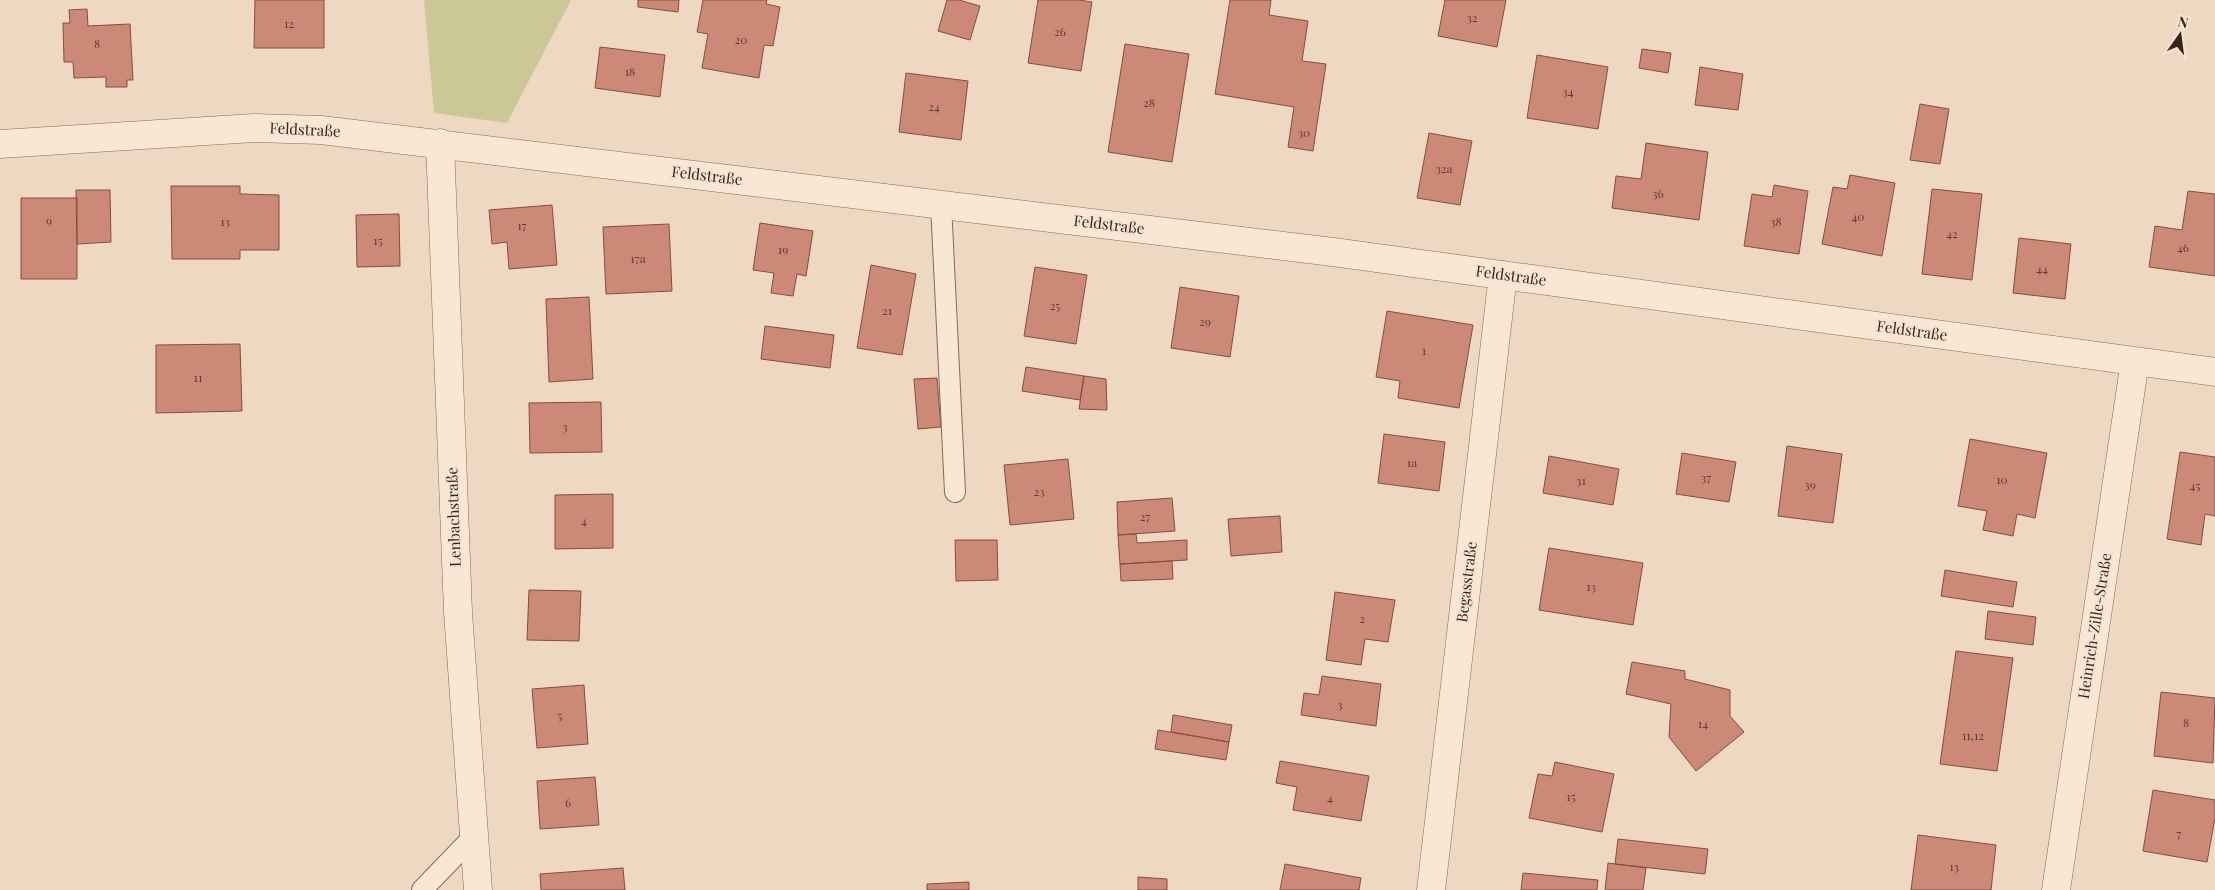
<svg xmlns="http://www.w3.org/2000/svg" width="2215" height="890" viewBox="0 0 2215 890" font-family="'Playfair Display',serif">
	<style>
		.green { fill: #ccc796 }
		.building { fill: #cc8978; stroke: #864d3f }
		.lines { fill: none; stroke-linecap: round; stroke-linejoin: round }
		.lane-casing { stroke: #876859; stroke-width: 22 }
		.street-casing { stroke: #876859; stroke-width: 29 }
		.lane { stroke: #f9e7d5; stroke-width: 20 }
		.street { stroke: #f9e7d5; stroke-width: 28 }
		.labels { text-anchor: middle; stroke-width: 4.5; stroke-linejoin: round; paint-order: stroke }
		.number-label { font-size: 12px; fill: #5c3e34 }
		.street-label { font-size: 15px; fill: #37251d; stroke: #f5e4d1 }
	</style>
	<rect width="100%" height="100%" fill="#eed8c2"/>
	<path class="green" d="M424,0H571L507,123L434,113Z"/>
	<path class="building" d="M255,0H324V48H254Z
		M638,0H679L678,12L638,7Z
		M703,0H767L766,4L780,7L773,46L764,45L759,78L702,68L708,34L697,32Z
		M947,0H959L980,6L970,40L938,31Z
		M1038,0H1079L1092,2L1081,71L1028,63Z
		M1230,0H1271L1269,15L1308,21L1302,61L1326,64L1313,151L1288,147L1294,107L1215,94Z
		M1445,0H1506L1497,47L1438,36Z
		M87,9L88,26L130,24L133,80H127V87H106V77L74,78L73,62H64L63,23H70L69,10Z
		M1125,44L1189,54L1172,162L1108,152Z
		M600,47L665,55L660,97L595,88Z
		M1642,49L1671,53L1668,73L1639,68Z
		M1537,55L1608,67L1598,129L1527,118Z
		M1700,67L1743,74L1738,110L1695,105Z
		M906,73L968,81L961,140L899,132Z
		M1920,104L1949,109L1940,164L1910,160Z
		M1429,133L1472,141L1460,205L1417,198Z
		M1646,143L1708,152L1699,220L1612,208L1616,176L1641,179Z
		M1850,175L1895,183L1882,256L1822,244L1833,187L1847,189Z
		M1774,185L1808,191L1799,254L1744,246L1752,194L1772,197Z
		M171,186H240V194L279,195V250H240V259H172Z
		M1932,189L1982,194L1972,280L1922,274Z
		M76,190H110L111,242L77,244Z
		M2188,191L2215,194V276L2149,267L2155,226L2182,230Z
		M21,198H77V279H21Z
		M552,205L557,265L509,269L507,242L492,244L489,210Z
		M399,214L400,266L357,267L356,215Z
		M760,223L813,231L806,276L797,274L793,296L771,293L774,273L753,270Z
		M669,224L672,291L606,294L603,227Z
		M2019,238L2071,244L2065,299L2013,293Z
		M871,265L916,274L902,355L857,348Z
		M1035,267L1087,275L1076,344L1024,336Z
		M1180,287L1239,296L1230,357L1171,348Z
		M589,297L593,379L549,382L546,299Z
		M1387,311L1473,325L1459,408L1398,398L1400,381L1376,377Z
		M765,326L834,335L830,368L761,359Z
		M240,344L242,411L156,413V345Z
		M1026,367L1084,376L1080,400L1022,391Z
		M1084,376L1106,379L1107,410L1079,409Z
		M937,378L941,427L918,429L914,379Z
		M601,402L602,452L530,453L529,403Z
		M1384,434L1445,442L1439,491L1378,483Z
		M1970,439L2047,453L2035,518L2017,514L2013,536L1983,530L1987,511L1958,506Z
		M1787,446L1842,454L1833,523L1778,516Z
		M2180,452L2215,457V516L2205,514L2201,545L2167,539Z
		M1682,453L1736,462L1729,502L1676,494Z
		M1549,456L1619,469L1613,505L1543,493Z
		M1068,459L1074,519L1010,525L1004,465Z
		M613,494V548L555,549V495Z
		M1172,498L1175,531L1118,535L1117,502Z
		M1280,516L1282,552L1231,556L1228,519Z
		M1136,534L1137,543L1187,540V560L1120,564L1118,535Z
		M955,540H997L998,580L956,581Z
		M1549,548L1643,563L1633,625L1539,610Z
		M1172,561L1173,579L1121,581L1120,564Z
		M1945,570L2017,582L2013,607L1941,596Z
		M529,590L581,591L579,641L527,640Z
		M1335,592L1395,600L1388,642L1365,639L1361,665L1326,660Z
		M1988,611L2036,617L2033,645L1985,639Z
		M1956,651L2013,658L1997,771L1940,764Z
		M1632,662L1685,671V679L1730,690V716L1744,732L1696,771L1669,737L1671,704L1626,694Z
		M1322,676L1381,684L1376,726L1301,715L1304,693L1319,695Z
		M584,685L588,744L537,748L532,689Z
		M2161,692L2215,698L2213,763L2154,756Z
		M1173,715L1232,725L1229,742L1171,732Z
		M1158,730L1229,742L1226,760L1155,749Z
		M1280,761L1369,776L1361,821L1293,810L1297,787L1276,783Z
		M1555,762L1614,774L1602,832L1529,818L1538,774L1552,776Z
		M595,777L599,825L540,829L537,781Z
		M2153,790L2215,800V818L2207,862L2143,851Z
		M1918,835L1996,845L1991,890H1911Z
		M1618,839L1708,849L1705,874L1615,864Z
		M1608,863L1646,868L1643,890H1605Z
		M1285,864L1361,878L1359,890H1280Z
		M623,868L625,890H541L540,874Z
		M1523,873L1598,880L1597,890H1521Z
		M1138,877L1167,879V890H1138Z
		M969,882V890H927V884Z"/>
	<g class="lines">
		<g class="lane-casing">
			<path id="lane" d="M941,204L955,492
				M422,890L474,836"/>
		</g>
		<g class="street-casing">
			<path id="street" d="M440,143L458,612L478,890
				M0,144L254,128L321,130L1333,252L2215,372
				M1431,890L1503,275
				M2056,890L2135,361"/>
		</g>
		<use href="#lane" class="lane"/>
		<use href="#street" class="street"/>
	</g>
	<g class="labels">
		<g class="number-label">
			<text x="1472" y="22">32</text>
			<text x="289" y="28">12</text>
			<text x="1060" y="36">26</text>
			<text x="741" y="44">20</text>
			<text x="97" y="48">8</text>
			<text x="630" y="76">18</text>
			<text x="1568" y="96">34</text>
			<text x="1149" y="107">28</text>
			<text x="934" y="111">24</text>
			<text x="1304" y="137">30</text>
			<text x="1444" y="173">32a</text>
			<text x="1658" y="198">36</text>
			<text x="1858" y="221">40</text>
			<text x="49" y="225">9</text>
			<text x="225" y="226">13</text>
			<text x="1776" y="226">38</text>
			<text x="522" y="230">17</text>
			<text x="1952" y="238">42</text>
			<text x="378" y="245">15</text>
			<text x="2183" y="252">46</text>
			<text x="783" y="254">19</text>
			<text x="638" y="263">17a</text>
			<text x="2042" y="273">44</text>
			<text x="1055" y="310">25</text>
			<text x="887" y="315">21</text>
			<text x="1205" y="326">29</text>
			<text x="1424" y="355">1</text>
			<text x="198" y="382">11</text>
			<text x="565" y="431">3</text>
			<text x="1412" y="467">1a</text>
			<text x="1706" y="482">37</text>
			<text x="2002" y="484">10</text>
			<text x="1581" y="485">31</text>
			<text x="1810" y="489">39</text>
			<text x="2195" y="490">45</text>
			<text x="1039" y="496">23</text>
			<text x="1145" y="521">27</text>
			<text x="584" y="525">4</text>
			<text x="1591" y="591">13</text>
			<text x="1362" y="623">2</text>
			<text x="1340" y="709">3</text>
			<text x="560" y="720">5</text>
			<text x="2186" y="727">8</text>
			<text x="1703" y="728">14</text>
			<text x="1973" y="740">11,12</text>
			<text x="1571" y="801">15</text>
			<text x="1330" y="802">4</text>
			<text x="568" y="807">6</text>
			<text x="2179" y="838">7</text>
			<text x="1954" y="871">13</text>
		</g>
		<g class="street-label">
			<text transform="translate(305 130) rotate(3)" y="5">Feldstraße</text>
			<text transform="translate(707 176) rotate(7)" y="5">Feldstraße</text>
			<text transform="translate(1109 225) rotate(7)" y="5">Feldstraße</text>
			<text transform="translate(1511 276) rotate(8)" y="5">Feldstraße</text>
			<text transform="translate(1912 331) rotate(8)" y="5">Feldstraße</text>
			<text transform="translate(454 517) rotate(-92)" y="5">Lenbachstraße</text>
			<text transform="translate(1467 582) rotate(-83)" y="5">Begasstraße</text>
			<text transform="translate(2095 626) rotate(-81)" y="5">Heinrich-Zille-Straße</text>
		</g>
	</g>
	<g transform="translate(2180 35) rotate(14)" stroke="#f5e4d1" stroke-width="4" paint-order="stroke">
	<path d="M0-4L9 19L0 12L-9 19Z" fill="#37251d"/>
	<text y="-8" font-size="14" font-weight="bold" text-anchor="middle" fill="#37251d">N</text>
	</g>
</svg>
